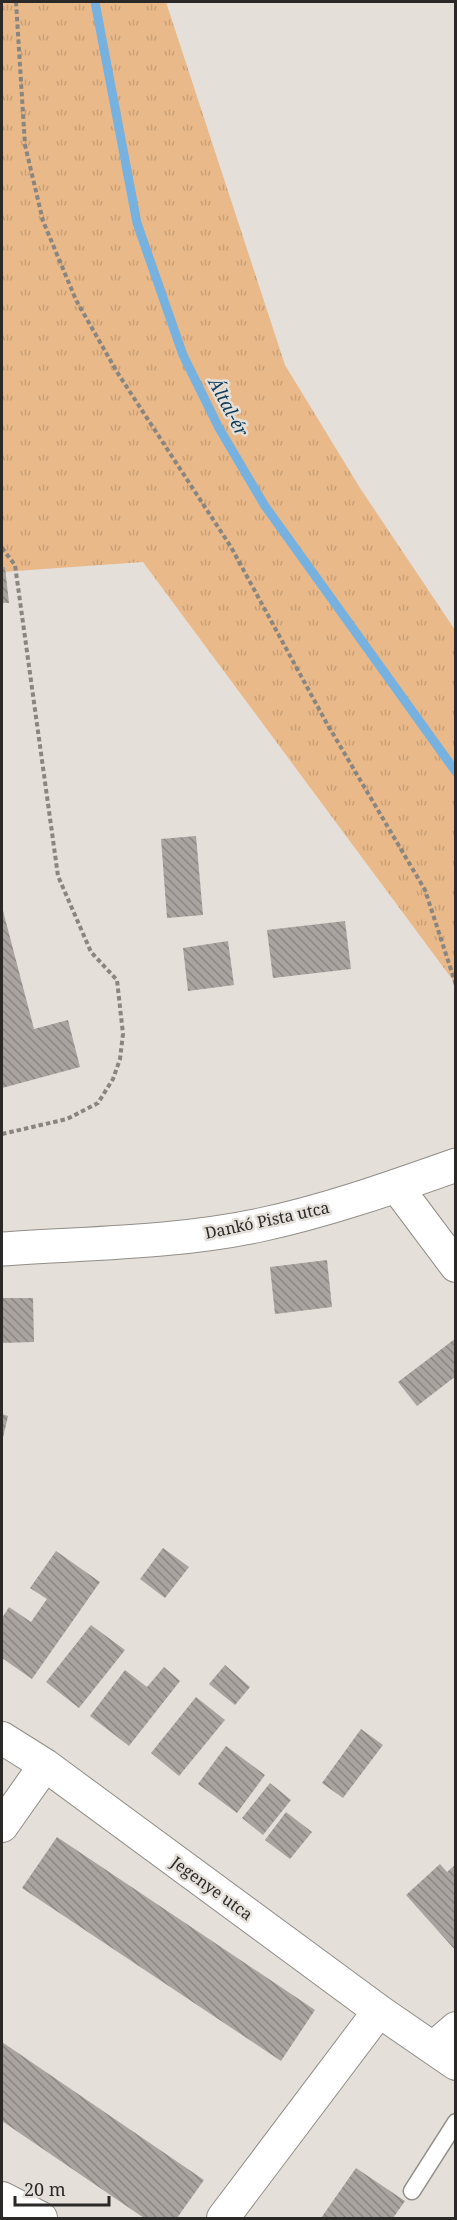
<svg xmlns="http://www.w3.org/2000/svg" width="457" height="2220" viewBox="0 0 457 2220" font-family="'Noto Serif',serif">
	<style>
		.grass { fill: url(#grass-tufts) }
		.lines { fill: none; stroke-linecap: round; stroke-linejoin: round }
		.stream { stroke: #77b1df; stroke-width: 9 }
		.building { fill: url(#building-back-hatch) }
		.service-casing { stroke: #918d88; stroke-width: 19 }
		.minor-casing { stroke: #918d88; stroke-width: 34 }
		.tertiary-casing { stroke: #918d88; stroke-width: 35 }
		.path { stroke: #898581; stroke-width: 4; stroke-dasharray: 4.5 3; stroke-linecap: butt }
		.service { stroke: #fff; stroke-width: 16 }
		.minor { stroke: #fff; stroke-width: 32 }
		.tertiary { stroke: #fff; stroke-width: 33 }
		.labels { text-anchor: middle; stroke-width: 5; stroke-linejoin: round; paint-order: stroke }
		.street-label { font-size: 16px; fill: #2b2927; stroke: #e4dfd9 }
		.water-label { font-size: 18px; font-style: italic; fill: #0d3b59; stroke: #e4dfd9 }
	</style>
	<defs>
		<pattern id="grass-tufts" width="24" height="20" patternUnits="userSpaceOnUse" patternTransform="scale(1.5)"><rect width="24" height="20" fill="#eab989"/><path d="M3 7l-1-3M5 7V3M7 7l1-3M15 17l-1-3M17 17v-4M19 17l1-3" fill="none" stroke="#c99f76"/></pattern>
		<pattern id="building-back-hatch" width="6" height="6" patternUnits="userSpaceOnUse" patternTransform="scale(1.5)"><rect width="6" height="6" fill="#a9a49f"/><path d="M-1 5l2 2M0 0l6 6M5-1l2 2" fill="none" stroke="#8a8682"/></pattern>
	</defs>
	<rect width="100%" height="100%" fill="#e4dfd9"/>
	<path class="grass" d="M2,2H166L285,365L360,488L455,630V983L143,562L2,572Z"/>
	<g class="lines">
		<path class="stream" d="M95,2L137,223L183,355L219,428L265,506L456,772"/>
	</g>
	<path class="building" d="M2,567H5L9,603H2Z
		M196,836L203,915L167,918L161,839Z
		M2,907L34,1029L68,1020L80,1067L2,1088Z
		M345,921L351,969L273,978L267,930Z
		M228,941L234,985L188,991L183,948Z
		M327,1260L332,1307L275,1314L270,1267Z
		M2,1298H33L34,1342L2,1343Z
		M456,1338V1376L417,1406L398,1382Z
		M2,1414L8,1416L2,1442Z
		M163,1548L189,1567L165,1598L140,1579Z
		M56,1551L100,1582L32,1679L2,1658V1618L9,1607L31,1622L47,1599L30,1588Z
		M91,1625L125,1650L79,1708L46,1682Z
		M225,1665L250,1687L235,1705L209,1684Z
		M164,1667L180,1681L129,1746L90,1716L125,1670L147,1687Z
		M196,1697L225,1720L179,1776L151,1753Z
		M361,1729L383,1745L343,1798L322,1783Z
		M226,1746L265,1775L237,1813L198,1784Z
		M270,1783L291,1800L263,1835L242,1818Z
		M286,1812L312,1832L290,1859L265,1840Z
		M57,1837L315,2010L281,2061L22,1888Z
		M440,1864L447,1872L456,1864V1951L406,1895Z
		M2,2042L204,2180L177,2218H144L2,2121Z
		M356,2168L405,2201L393,2218H321Z"/>
	<g class="lines">
		<g class="service-casing">
			<path id="service" d="M412,2191L456,2122"/>
		</g>
		<g class="minor-casing">
			<path id="minor" d="M396,1186L456,1266
				M2,1738L45,1765L379,2011L456,2064
				M2,1826L45,1765
				M433,2048L456,2028
				M2,2198L41,2218
				M223,2218L379,2011"/>
		</g>
		<g class="tertiary-casing">
			<path id="tertiary" d="M2,1249C87,1243 175,1243 260,1225C326,1211 391,1188 456,1165"/>
		</g>
		<path class="path" d="M16,2L25,145L43,221L76,300L117,372L231,547L326,722L425,890L456,985
			M2,548L15,565L58,876L91,952L117,980L123,1034L120,1059L113,1079L98,1103L67,1119L2,1134"/>
		<use href="#service" class="service"/>
		<use href="#minor" class="minor"/>
		<use href="#tertiary" class="tertiary"/>
	</g>
	<g class="labels">
		<g class="street-label">
			<text transform="translate(267 1220) rotate(-12)" y="6">Dankó Pista utca</text>
			<text transform="translate(212 1888) rotate(36)" y="6">Jegenye utca</text>
		</g>
		<g class="water-label">
			<text transform="translate(228 407) rotate(62)" y="6">Által-ér</text>
		</g>
	</g>
	<rect width="457" height="2220" fill="none" stroke="#2b2927" stroke-width="6"/>
	<path d="M15 2196v9h94v-9" fill="none" stroke="#2b2927" stroke-width="3"/>
	<text x="24" y="2196" font-size="18" fill="#2b2927" stroke="#e4dfd9" stroke-width="4.5" paint-order="stroke">20 m</text>
</svg>
